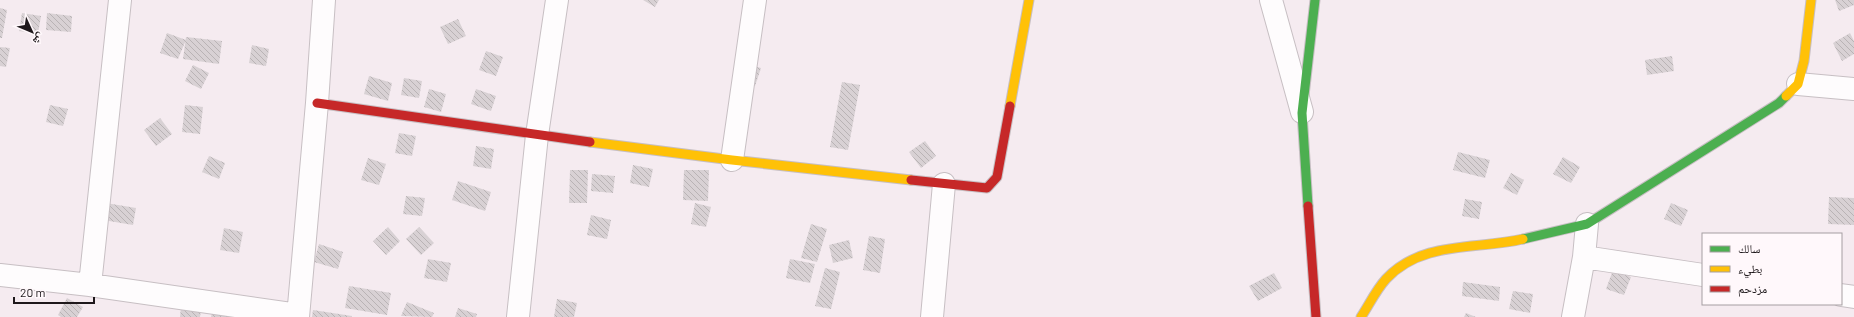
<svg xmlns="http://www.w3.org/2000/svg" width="1854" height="317" viewBox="0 0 1854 317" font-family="Barlow,'Noto Naskh Arabic',sans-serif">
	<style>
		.building { fill: url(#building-back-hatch) }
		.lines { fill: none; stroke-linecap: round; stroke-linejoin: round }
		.street-casing { stroke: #c7bfc3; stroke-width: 24 }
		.fast-casing { stroke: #c7bfc3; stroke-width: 11 }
		.slow-casing { stroke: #c7bfc3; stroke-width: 11 }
		.jam-casing { stroke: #c7bfc3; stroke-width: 11 }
		.street { stroke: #fefcfd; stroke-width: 22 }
		.fast { stroke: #4caf50; stroke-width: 9 }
		.slow { stroke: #ffc107; stroke-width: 9 }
		.jam { stroke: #c62828; stroke-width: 9 }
	</style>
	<defs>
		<pattern id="building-back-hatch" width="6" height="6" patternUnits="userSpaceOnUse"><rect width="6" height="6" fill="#d8d1d4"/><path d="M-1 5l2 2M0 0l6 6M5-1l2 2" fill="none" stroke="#b9b3b5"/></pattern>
	</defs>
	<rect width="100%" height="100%" fill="#f5ebf0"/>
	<path class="building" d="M643,0H659L655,7Z
		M1835,0H1854V5L1839,11Z
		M0,8L7,10L2,38H0Z
		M22,13L41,16L38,34L19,31Z
		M47,13L72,16L71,32L46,30Z
		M458,19L466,36L448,44L440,27Z
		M167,33L186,40L178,59L160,53Z
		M1850,33L1854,41V54L1842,61L1833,43Z
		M186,37L222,41L219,64L183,59Z
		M252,45L269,49L266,66L249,63Z
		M0,47L10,48L6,67L0,66Z
		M486,51L503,57L496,76L479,70Z
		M1672,56L1674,71L1647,75L1645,60Z
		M743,63L761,68L755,86L738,80Z
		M193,65L209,73L201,89L185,81Z
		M369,76L392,83L388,101L364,94Z
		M404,78L422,81L419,98L401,95Z
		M842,82L860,85L848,150L830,147Z
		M429,89L446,94L441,112L424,107Z
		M476,89L496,96L491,111L471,104Z
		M50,105L68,109L63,126L46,122Z
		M185,105L203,107L200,134L182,132Z
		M160,118L172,134L156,146L144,130Z
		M399,133L416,136L412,156L395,153Z
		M925,141L936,156L921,168L909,152Z
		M476,146L494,149L491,169L473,166Z
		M1458,152L1490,160L1485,178L1453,170Z
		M209,156L225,163L219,179L202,172Z
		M1563,157L1580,167L1571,183L1553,174Z
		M368,158L386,164L379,185L361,180Z
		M633,165L653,169L649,187L630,183Z
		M570,170H588L587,203H569Z
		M684,170H709L708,201L683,200Z
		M1511,173L1524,180L1517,195L1503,188Z
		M592,174L615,176L613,193L591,191Z
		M458,181L491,192L485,211L452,200Z
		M406,196L425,198L422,216L403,214Z
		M1829,197L1854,198V225L1828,224Z
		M1465,199L1482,202L1479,219L1462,216Z
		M94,201L136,208L133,225L91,218Z
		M695,203L711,207L706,227L691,224Z
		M1671,203L1688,210L1681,226L1664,219Z
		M591,215L611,220L607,239L587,235Z
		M811,224L827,229L817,262L801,258Z
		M388,227L400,241L386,255L373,241Z
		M419,227L434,243L421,255L406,239Z
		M224,228L243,232L239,253L220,250Z
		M869,236L885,239L880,273L863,270Z
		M849,240L853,258L833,263L829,245Z
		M319,244L343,252L338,269L314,262Z
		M428,259L451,263L447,282L424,278Z
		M790,259L815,264L810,283L786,278Z
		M825,268L840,272L831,309L815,306Z
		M1613,270L1631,277L1624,295L1606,289Z
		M1274,273L1282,288L1258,301L1249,286Z
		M1463,282L1500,287L1499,301L1462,296Z
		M349,286L391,293L387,315L345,308Z
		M1513,291L1533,294L1530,313L1509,309Z
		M67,298L83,307L77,317H61L58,315Z
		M557,299L577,303L574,317H554Z
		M407,302L434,313L432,317L401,316Z
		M181,307L201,310L200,317H180Z
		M458,308L477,314L476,317H455Z
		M313,310L352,316V317H312Z
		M212,312L229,316V317H211Z
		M1466,313L1476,317H1464Z"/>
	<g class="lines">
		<g class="street-casing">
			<path id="street" d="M1271,0L1302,112
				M1798,84L1854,89
				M732,160L755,0
				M1584,257L1703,275
				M0,275L90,285L298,315
				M90,285L120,0
				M1841,295L1854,297
				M298,317L317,103L324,0
				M518,317L537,135L557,0
				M932,317L944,184
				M1573,317L1584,257L1587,224"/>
		</g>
		<g class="fast-casing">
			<path id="fast" d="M1308,206L1302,113L1315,0
				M1523,239L1587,224L1779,103L1786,96"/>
		</g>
		<g class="slow-casing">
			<path id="slow" d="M1786,96L1798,84L1804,61L1811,0
				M1010,106L1029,0
				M590,142L732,160L911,180
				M1361,317C1369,305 1376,290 1386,279C1422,240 1477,250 1523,239"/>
		</g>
		<g class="jam-casing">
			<path id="jam" d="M317,103L590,142
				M911,180L987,188L997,177L1010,106
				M1308,206L1316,317"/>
		</g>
		<use href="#street" class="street"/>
		<use href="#fast" class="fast"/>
		<use href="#slow" class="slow"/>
		<use href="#jam" class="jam"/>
	</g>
	<rect x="1702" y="233" width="140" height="72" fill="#fff8fb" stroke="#a59ea1"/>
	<rect x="1710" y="246" width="20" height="6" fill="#4caf50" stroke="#a59ea1"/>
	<text x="1738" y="253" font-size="12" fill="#1e181b">سالك</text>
	<rect x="1710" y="266" width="20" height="6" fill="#ffc107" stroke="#a59ea1"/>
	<text x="1738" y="273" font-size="12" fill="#1e181b">بطيء</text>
	<rect x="1710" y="286" width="20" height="6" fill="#c62828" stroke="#a59ea1"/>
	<text x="1738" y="293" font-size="12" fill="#1e181b">مزدحم</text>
	<g transform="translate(32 32) rotate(134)" stroke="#fff8fb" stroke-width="3" paint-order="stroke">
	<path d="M0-3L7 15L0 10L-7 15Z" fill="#1e181b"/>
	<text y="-6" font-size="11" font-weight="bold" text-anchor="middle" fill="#1e181b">ش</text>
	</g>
	<path d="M14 297v6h80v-6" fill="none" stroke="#1e181b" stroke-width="2"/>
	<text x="20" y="297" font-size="12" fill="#1e181b" stroke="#fff8fb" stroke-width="3" paint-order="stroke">20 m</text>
</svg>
